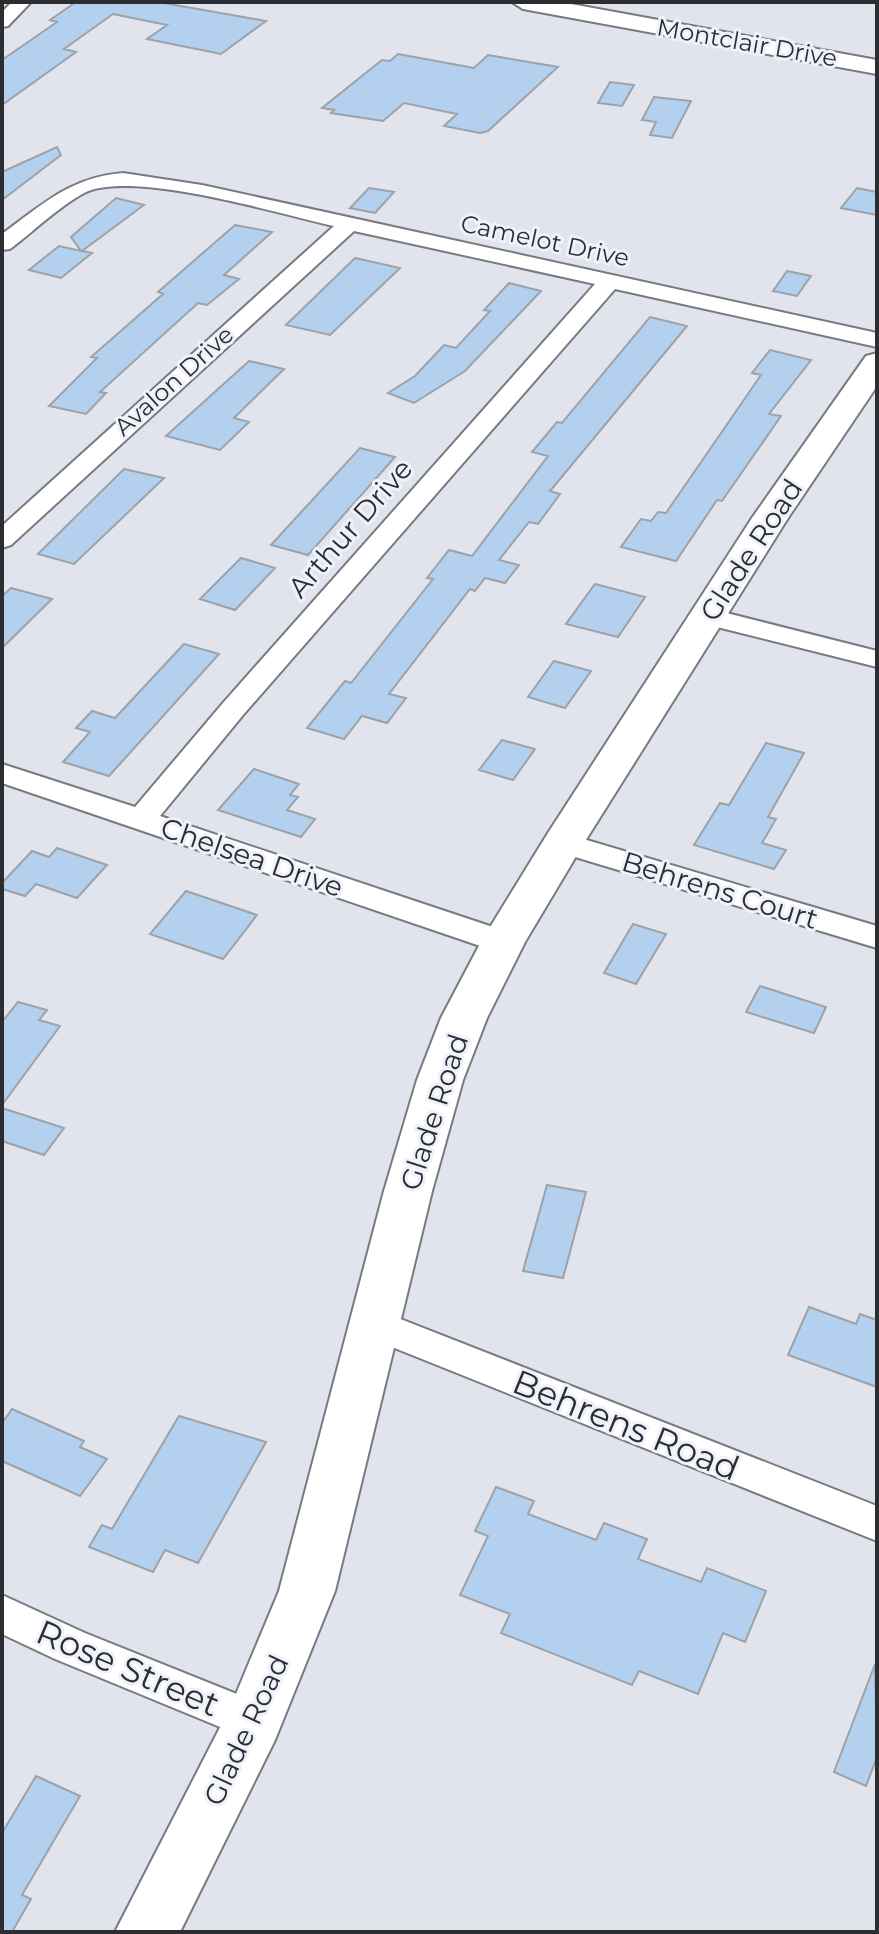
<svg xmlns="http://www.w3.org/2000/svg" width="879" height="1934" viewBox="0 0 879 1934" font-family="Montserrat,sans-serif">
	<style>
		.building { fill: #b4d0ef; stroke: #9ca2a8; stroke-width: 2 }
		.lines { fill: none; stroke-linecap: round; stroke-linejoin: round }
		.minor-casing { stroke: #787a81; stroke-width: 4 }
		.tertiary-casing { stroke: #787a81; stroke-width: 4 }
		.secondary-casing { stroke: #787a81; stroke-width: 4 }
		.minor { fill: #fff; fill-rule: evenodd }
		.tertiary { fill: #fff; fill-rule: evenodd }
		.secondary { fill: #fff; fill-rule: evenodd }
		.labels { text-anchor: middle; stroke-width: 6; stroke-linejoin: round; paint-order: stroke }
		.far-street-label { font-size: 24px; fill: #2c2d30; stroke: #eff2fa }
		.street-label { font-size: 28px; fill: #2c2d30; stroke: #eff2fa }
		.near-street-label { font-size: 34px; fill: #2c2d30; stroke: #eff2fa }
	</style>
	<rect width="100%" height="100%" fill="#e2e4ed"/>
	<path class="building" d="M76,2H158L266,21L221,54L147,39L167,25L113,14L64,49L76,52L2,105V60L57,22L50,20Z
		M398,54L474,68L488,55L558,67L488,131L480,133L444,126L457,114L404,103L383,121L331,113L334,110L322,108L382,60L390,61Z
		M610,82L634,85L622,106L598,103Z
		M654,97L691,101L672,138L650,135L656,122L642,120Z
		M57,147L61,155L2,200V172Z
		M369,188L394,192L375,213L350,208Z
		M857,188L877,192V215L841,208Z
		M116,198L144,205L82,251L92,253L61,278L29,270L59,246L81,251L71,237Z
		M235,225L272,232L224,275L239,279L207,305L198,303L100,392L106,393L86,414L49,406L97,358L91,357L163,294L158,292Z
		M355,258L400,268L330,335L286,325Z
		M787,271L811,276L797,296L773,291Z
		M509,283L541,291L465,371L414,403L388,393L415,376L444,345L456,348L490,311L484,310Z
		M650,317L687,326L550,491L560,494L538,524L529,522L499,560L519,565L505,583L485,578L475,591L470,589L389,694L406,698L387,723L362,716L344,739L307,728L345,681L351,683L433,579L427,578L449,550L472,556L548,456L532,452L557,422L562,423Z
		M770,350L811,360L769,414L781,416L722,501L717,500L676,561L621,547L641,519L651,521L658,512L666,513L761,375L752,373Z
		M249,361L284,369L234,418L249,422L220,450L166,436Z
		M360,448L395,457L308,555L271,545Z
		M124,469L164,478L74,564L38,554Z
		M241,558L275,568L235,610L200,599Z
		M595,584L645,597L618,637L566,624Z
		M11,588L52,599L2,648V596Z
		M184,644L219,654L109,776L63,762L90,732L76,728L92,711L115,718Z
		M554,661L591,671L565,708L528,697Z
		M502,740L535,749L513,780L479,770Z
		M766,743L804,753L768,817L776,819L762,843L786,850L774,869L694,845L720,803L729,805Z
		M254,769L299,784L290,795L298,797L287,810L315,819L301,837L218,810Z
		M57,848L107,865L77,898L36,884L25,896L2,889V883L32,851L49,857Z
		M186,891L257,915L223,959L150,934Z
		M633,924L666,934L636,984L604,973Z
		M760,986L826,1007L814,1033L746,1012Z
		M18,1002L47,1010L39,1020L60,1026L2,1105V1022Z
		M2,1108L64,1128L44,1155L2,1141Z
		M547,1185L586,1192L563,1278L523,1271Z
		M809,1307L856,1324L860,1314L877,1320V1387L788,1355Z
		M12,1409L84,1441L80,1447L107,1459L80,1496L2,1461V1423Z
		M179,1416L266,1442L198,1563L165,1550L153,1572L89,1547L102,1525L112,1529Z
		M496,1487L534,1501L528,1514L596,1540L604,1523L647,1539L638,1559L701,1582L707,1568L766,1591L745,1642L723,1633L698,1694L639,1671L632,1685L501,1633L510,1614L460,1595L488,1536L475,1531Z
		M875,1664L877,1757L866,1786L834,1772Z
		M36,1776L80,1796L22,1895L31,1899L12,1932H2V1833Z"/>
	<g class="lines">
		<g class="minor-casing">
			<path id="minor" d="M12,2H31L8,26L2,27V12Z
				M123,173L202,185L877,333V347L615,289L243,715L160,816L514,934L519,942L514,950L503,953L492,950L2,783V764L135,807L223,703L595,284L354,231L11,545L2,548V526L334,226C280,214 131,169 84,193C58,207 34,231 10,249L2,250V234C43,204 71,177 123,173Z
				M707,608L877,651V667L697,622L694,616L697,610Z
				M563,833L877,926V948L552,850L548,843L552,836Z
				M375,1309L877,1506V1541L362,1335L356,1324L362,1313Z
				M2,1595L85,1633L269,1707L275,1721L269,1735L254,1741L55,1659L2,1634Z"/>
		</g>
		<g class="tertiary-casing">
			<path id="tertiary" d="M512,2H560L877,60V74L523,9Z"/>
		</g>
		<g class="secondary-casing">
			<path id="secondary" d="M877,353V386L788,518L584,843L525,942L487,1018L463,1080L432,1191L335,1591L275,1740L180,1932H115L231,1706L279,1591L384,1191L417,1080L441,1018L481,942L548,833L752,518L866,356Z"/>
		</g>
		<use href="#minor" class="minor"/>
		<use href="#tertiary" class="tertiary"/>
		<use href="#secondary" class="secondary"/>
	</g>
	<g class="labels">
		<g class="far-street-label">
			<text transform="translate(747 43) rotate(10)" y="8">Montclair Drive</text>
			<text transform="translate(545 241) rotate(12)" y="8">Camelot Drive</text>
			<text transform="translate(174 381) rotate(-42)" y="8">Avalon Drive</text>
		</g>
		<g class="street-label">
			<text transform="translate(350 528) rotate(-49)" y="10">Arthur Drive</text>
			<text transform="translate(751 550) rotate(-57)" y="10">Glade Road</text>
			<text transform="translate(252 857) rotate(19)" y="10">Chelsea Drive</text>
			<text transform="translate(720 890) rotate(17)" y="10">Behrens Court</text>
			<text transform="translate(434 1112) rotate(-72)" y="10">Glade Road</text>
			<text transform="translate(246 1730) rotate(-65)" y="10">Glade Road</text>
		</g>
		<g class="near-street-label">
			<text transform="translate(626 1425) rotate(22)" y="12">Behrens Road</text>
			<text transform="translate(128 1668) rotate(23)" y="12">Rose Street</text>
		</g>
	</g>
	<rect width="879" height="1934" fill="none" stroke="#2c2d30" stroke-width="8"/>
</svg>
